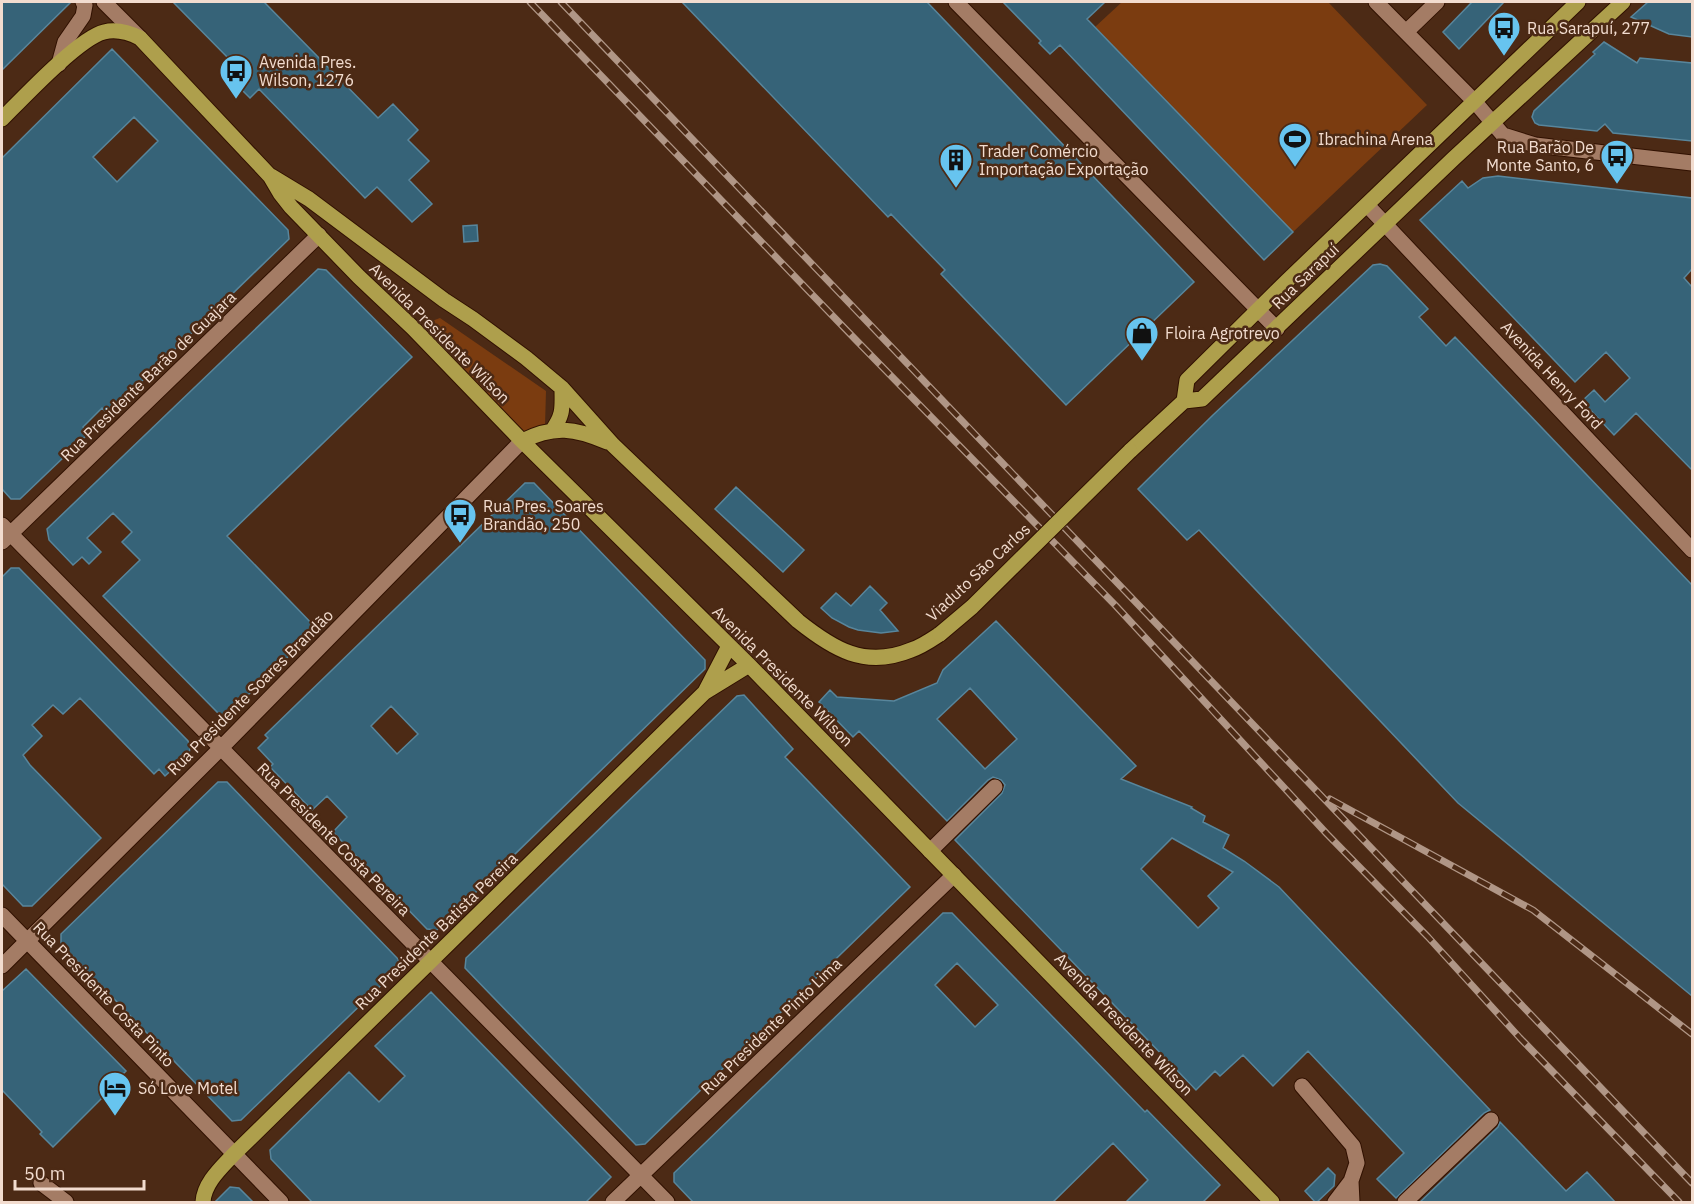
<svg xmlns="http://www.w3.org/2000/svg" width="1694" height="1204" viewBox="0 0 1694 1204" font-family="'IBM Plex Sans',sans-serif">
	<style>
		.green { fill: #7b3c10 }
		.building { fill: #366378; stroke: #58869c; stroke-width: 1.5; fill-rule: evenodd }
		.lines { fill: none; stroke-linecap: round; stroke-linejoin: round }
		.minor-casing { stroke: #311100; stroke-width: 17 }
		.major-casing { stroke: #311100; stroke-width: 17 }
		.minor { stroke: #a47c65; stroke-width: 15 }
		.major { stroke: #ae9f4c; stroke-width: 15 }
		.rail-casing { stroke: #b09686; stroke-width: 7 }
		.rail { stroke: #4c2a15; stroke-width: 4.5; stroke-dasharray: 14; stroke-linecap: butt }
		.major-bridge-casing { stroke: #311100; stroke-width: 17; stroke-linecap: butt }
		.major-bridge { stroke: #ae9f4c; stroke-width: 15 }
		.labels { text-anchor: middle; stroke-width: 5; stroke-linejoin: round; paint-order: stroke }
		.poi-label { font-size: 16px; fill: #f2dccf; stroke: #4c2a15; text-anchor: start }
		.street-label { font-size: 16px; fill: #f2dccf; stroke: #4c2a15 }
	</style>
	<rect width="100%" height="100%" fill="#4c2a15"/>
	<path class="green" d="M1122,2H1328L1427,105L1293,232L1095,27Z
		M440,318L546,391L545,426L532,433L523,431L438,346L429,328L432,321Z"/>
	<path class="building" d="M2,2H71L2,70Z
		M173,2H264L378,118L393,104L418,130L408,140L429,161L409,180L432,204L412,222L377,187L365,198L259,89L250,98L225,73L234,64Z
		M682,2H927L1194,282L1066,405L941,274L945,270L891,214L888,217Z
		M1003,2H1105L1087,19L1293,232L1264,260L1060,45L1050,54L1039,43L1041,41Z
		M1472,2H1504L1459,49L1443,32Z
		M1648,2H1692V37L1669,34L1631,17Z
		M1604,42L1637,63L1640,58L1692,63V141L1613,133L1605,124L1597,131L1539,125L1535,123L1532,117L1534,111L1595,54L1593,52Z
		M112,49L288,230L289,239L108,414L102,408L83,427L89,433L20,499H11L2,489V158ZM134,117L158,141L117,182L93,157Z
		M1498,176L1692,198V269L1684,278L1692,287V470L1636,413L1614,435L1582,401L1594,390L1605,402L1630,378L1606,352L1575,382L1420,220L1462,181L1468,188L1483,178Z
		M477,225L478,241L464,242L463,226Z
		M1380,264L1387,266L1428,309L1419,317L1446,346L1455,337L1692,585V996L1458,803L1199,530L1187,540L1138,489L1213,415L1373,265Z
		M318,269L326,270L412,357L227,536L317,629L226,716L220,715L103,596L140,560L122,542L132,532L113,513L87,538L101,552L89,564L82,557L73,565L49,540L47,529Z
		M525,483H534L705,660V669L437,930L427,929L333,832L347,817L327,796L312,810L270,767L273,764L258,748L268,738L265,735ZM391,706L418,734L397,754L371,726Z
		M736,487L804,550L783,572L715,509Z
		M11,568H19L188,741L190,747L189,754L165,776L159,769L154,774L80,698L63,714L53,705L32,725L42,736L23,755L30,765L101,838L32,906H23L2,884V577Z
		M870,586L887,603L880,610L898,631L881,633L858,630L849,627L832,618L821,608L836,593L851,606Z
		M996,621L1136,766L1121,779L1192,807L1191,808L1205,816L1203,822L1229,835L1223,848L1244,861L1279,887L1490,1110L1484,1113L1396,1198L1377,1179L1404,1153L1308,1051L1273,1086L1243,1055L1220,1076L1215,1071L1196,1090L955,840L1002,793L1005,785L1001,780L993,777L988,780L947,821L859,731L853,737L819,702L830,690L837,697L894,701L937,683L943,670ZM970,688L1017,739L985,769L937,719ZM1172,838L1233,872L1208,896L1219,908L1198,928L1141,869Z
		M744,695L793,749L785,757L910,887L645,1144L636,1145L465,968L466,958L737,696Z
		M218,782H227L282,839L398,959L399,968L241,1120L232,1121L61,944V934Z
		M943,913H952L1145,1112L1147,1110L1220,1185L1202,1203H1125L1148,1180L1113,1143L1052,1203H694L674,1182V1173ZM957,963L998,1005L975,1027L935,985Z
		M26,969L126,1071L121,1076L123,1077L53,1147L40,1134L42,1132L2,1090V991Z
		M431,992L611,1177L585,1203H313L271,1159L270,1150L349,1072L379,1102L405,1076L375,1046Z
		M1500,1122L1566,1191L1587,1172L1616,1203H1419L1498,1127Z
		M1328,1168L1335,1175L1334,1186L1316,1203L1305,1191Z
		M230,1187L239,1188L254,1203H214Z"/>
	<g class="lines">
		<g class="minor-casing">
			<path id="minor" d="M104,2L140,38
				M956,2L1277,329
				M1376,2L1475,102L1503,135L1535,145L1692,163
				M1406,32L1437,2
				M59,64L65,42L83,16L85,5L83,2
				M1367,205L1692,550
				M2,525L667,1202
				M2,542L319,235
				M930,851L995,787
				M2,915L281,1202
				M2,966L220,749L522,441
				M1302,1086L1353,1146L1357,1163L1351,1181L1335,1202
				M1351,1181L1352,1202
				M41,1183L66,1202
				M613,1202L954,875
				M1405,1202L1491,1120"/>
		</g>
		<g class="major-casing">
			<path id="major" d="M2,119C22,99 79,38 104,32C116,29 130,33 140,38L270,176L280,193L291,207L359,277L413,328L522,441L749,665L1272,1202
				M271,176L309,199L444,300L473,319L526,358L562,388L613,445L635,466L798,621C833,649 865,669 911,650C921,647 931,640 940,634
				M1184,401L1202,399L1453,159L1623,2
				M1184,401L1187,380L1287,281L1578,2
				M552,431C564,414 562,408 562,388
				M522,441C554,425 575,428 607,442
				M1130,451L1184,401
				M705,692L729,646
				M203,1202C204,1183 221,1168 234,1154L705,692L749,665"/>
		</g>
		<use href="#minor" class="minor"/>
		<use href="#major" class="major"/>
		<g class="rail-casing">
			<path id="rail" d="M530,2L855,339L1116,606L1327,834L1428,937L1520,1038L1679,1202
				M561,2L1692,1183
				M1330,799L1533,910L1692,1034"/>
		</g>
		<use href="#rail" class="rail"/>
		<g class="major-bridge-casing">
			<path id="major-bridge" d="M940,634L972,607L1130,451"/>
		</g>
		<use href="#major-bridge" class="major-bridge"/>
	</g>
	<defs>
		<g id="bus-pin" transform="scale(1.725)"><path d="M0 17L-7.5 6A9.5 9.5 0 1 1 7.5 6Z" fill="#67c4ef" stroke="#4c2a15"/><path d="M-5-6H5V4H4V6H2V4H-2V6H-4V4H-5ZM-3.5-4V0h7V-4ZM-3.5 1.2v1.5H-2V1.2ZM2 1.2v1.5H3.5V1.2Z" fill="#111"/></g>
		<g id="stadium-pin" transform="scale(1.725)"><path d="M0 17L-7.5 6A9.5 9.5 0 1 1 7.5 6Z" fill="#67c4ef" stroke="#4c2a15"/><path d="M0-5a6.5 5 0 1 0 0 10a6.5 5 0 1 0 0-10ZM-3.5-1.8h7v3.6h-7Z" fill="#111"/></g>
		<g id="building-pin" transform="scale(1.725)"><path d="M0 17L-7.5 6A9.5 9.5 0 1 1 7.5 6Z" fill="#67c4ef" stroke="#4c2a15"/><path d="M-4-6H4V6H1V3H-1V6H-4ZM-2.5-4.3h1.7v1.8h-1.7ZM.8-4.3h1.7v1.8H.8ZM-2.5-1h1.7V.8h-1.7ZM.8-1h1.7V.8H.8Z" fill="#111"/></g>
		<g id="shop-pin" transform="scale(1.725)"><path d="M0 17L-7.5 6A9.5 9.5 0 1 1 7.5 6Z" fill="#67c4ef" stroke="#4c2a15"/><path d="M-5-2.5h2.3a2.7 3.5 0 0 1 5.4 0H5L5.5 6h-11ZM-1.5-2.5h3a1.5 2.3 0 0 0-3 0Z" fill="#111"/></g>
		<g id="hotel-pin" transform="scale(1.725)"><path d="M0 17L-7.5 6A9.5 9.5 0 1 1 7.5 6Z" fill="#67c4ef" stroke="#4c2a15"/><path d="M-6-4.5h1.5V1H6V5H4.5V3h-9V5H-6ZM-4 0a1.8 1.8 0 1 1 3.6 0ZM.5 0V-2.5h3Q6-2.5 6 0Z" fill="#111"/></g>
	</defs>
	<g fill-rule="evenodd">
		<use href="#bus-pin" x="1504" y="28"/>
		<use href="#bus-pin" x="236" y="71"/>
		<use href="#stadium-pin" x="1295" y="139"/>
		<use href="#bus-pin" x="1617" y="156"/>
		<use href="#building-pin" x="956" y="160"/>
		<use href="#shop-pin" x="1142" y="333"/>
		<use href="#bus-pin" x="460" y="515"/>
		<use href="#hotel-pin" x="115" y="1088"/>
	</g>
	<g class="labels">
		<g class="poi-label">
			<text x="1527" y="34">Rua Sarapuí, 277</text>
			<text x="259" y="68">Avenida Pres.<tspan x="259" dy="18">Wilson, 1276</tspan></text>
			<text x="1318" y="145">Ibrachina Arena</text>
			<text x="1594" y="153" text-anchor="end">Rua Barão De<tspan x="1594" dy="18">Monte Santo, 6</tspan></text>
			<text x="979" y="157">Trader Comércio<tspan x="979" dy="18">Importação Exportação</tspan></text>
			<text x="1165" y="339">Floira Agrotrevo</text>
			<text x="483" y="512">Rua Pres. Soares<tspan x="483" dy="18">Brandão, 250</tspan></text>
			<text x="138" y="1094">Só Love Motel</text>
		</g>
		<g class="street-label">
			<text transform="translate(1305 276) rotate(-44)" y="6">Rua Sarapuí</text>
			<text transform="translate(440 333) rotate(45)" y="6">Avenida Presidente Wilson</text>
			<text transform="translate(1552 375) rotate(47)" y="6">Avenida Henry Ford</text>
			<text transform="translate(148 376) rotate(-44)" y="6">Rua Presidente Barão de Guajara</text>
			<text transform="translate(978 572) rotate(-43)" y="6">Viaduto São Carlos</text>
			<text transform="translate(783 676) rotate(45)" y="6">Avenida Presidente Wilson</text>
			<text transform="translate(250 692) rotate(-45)" y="6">Rua Presidente Soares Brandão</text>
			<text transform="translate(334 839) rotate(45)" y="6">Rua Presidente Costa Pereira</text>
			<text transform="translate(436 931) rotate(-44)" y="6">Rua Presidente Batista Pereira</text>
			<text transform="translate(104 994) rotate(46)" y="6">Rua Presidente Costa Pinto</text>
			<text transform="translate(1124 1024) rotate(46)" y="6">Avenida Presidente Wilson</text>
			<text transform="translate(771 1026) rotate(-44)" y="6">Rua Presidente Pinto Lima</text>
		</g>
	</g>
	<rect width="1694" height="1204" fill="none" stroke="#f2dccf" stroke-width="6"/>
	<path d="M15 1180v9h129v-9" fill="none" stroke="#f2dccf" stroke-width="3"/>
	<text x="24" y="1180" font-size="18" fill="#f2dccf" stroke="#4c2a15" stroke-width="4.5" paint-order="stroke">50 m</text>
</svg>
